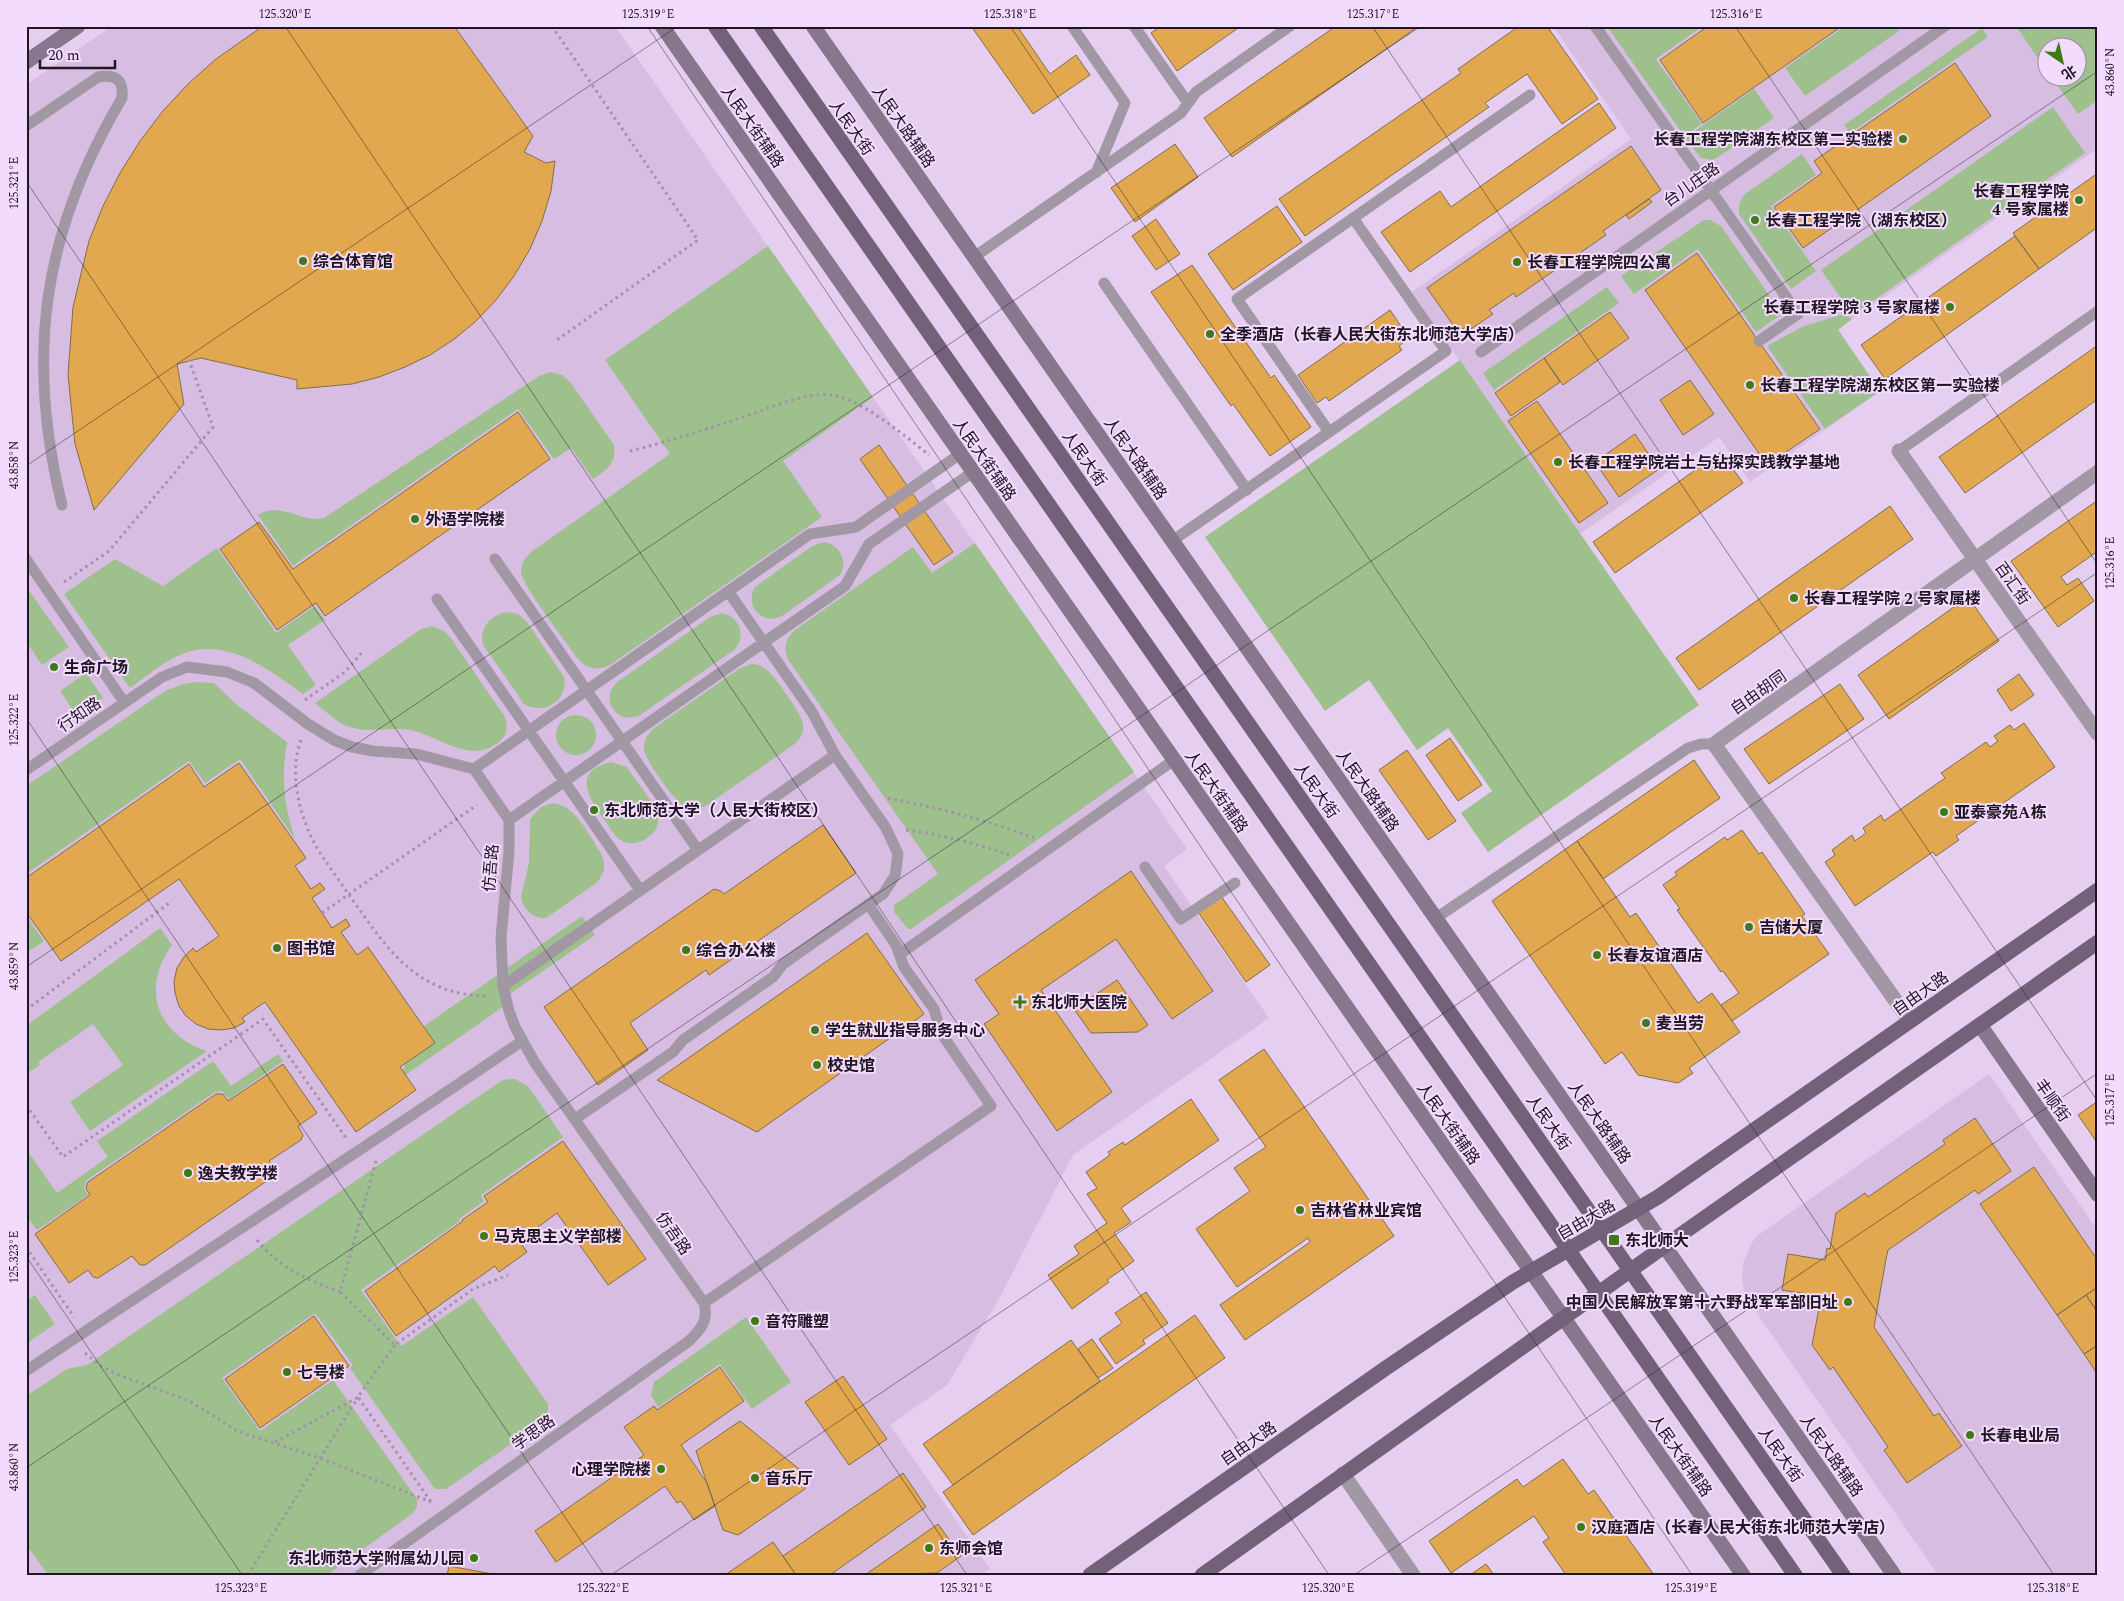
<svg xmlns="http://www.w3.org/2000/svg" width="2124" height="1601" viewBox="0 0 2124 1601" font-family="Spectral,'Noto Sans SC',serif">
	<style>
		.built { fill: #d8bde3; fill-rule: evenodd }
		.green { fill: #9dc08d }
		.building { fill: #e1a850; stroke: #816c4d }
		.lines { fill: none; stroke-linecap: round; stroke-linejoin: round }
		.path { stroke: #a390ab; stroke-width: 3; stroke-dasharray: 2.5 4; stroke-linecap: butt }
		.lane { stroke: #a197a5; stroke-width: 11 }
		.street { stroke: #a197a5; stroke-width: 15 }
		.secondary { stroke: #86778c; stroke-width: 15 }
		.primary { stroke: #726179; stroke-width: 15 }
		.ticks { fill: none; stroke: #1f1622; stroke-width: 1; stroke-opacity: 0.45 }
		.poi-dot { fill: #3f7b15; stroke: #f3dbfd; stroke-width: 2 }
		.labels { text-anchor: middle; stroke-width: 4; stroke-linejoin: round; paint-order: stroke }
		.street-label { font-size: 16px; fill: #1f1622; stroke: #f3dbfd }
		.poi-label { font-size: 16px; font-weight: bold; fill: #1f1622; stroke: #f3dbfd; text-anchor: start }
		.neatline { fill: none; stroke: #1f1622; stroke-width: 2 }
		.ticks-label { font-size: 12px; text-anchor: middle; fill: #1f1622 }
	</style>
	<rect width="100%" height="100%" fill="#e6cef0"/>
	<path class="built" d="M112,26H615L1187,849L1164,866L1269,1018L1073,1155L1000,1297L947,1385L890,1425L990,1569L981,1575H26V85Z
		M1553,26H2098V148L1838,329L1880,391L1750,482L1719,437L1580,534L1412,292L1631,139ZM2046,48H2076V78H2046Z
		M1989,1074L2098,1231V1575H1938L1745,1296L1742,1280L1743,1264L1751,1244L1757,1236Z"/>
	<path class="green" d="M1607,26H1703L1656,59L1702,124L1684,136Z
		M1845,26H1896L1899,31L1805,96L1785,68Z
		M2016,26H2098V100L2078,114L2052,78H2076V48H2046V70Z
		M1982,28L1988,37L1850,133L1844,125Z
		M1754,89L1774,118L1717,158L1712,160L1701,158L1685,138Z
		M2053,107L2085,153L1853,315L1821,270Z
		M1802,154L1816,175L1771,206L1816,271L1791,289L1739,214C1738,206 1740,200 1745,194Z
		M1704,220H1710L1721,226L1782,314L1756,332L1698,249L1634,294L1621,276Z
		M768,246L873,397L783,461L822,517L610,665C597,671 587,669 578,659C567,643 523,587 521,572C521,563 525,558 531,552L670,454L605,360Z
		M1607,287L1619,303L1494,390L1483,373Z
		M1844,314L1852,319L1838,330L1880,391L1825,429L1767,346L1804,326Z
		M1460,360L1699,705L1488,852L1461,813L1492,791L1448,728L1417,750L1369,680L1325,711L1205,537Z
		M550,372L562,375L570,382L614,445C617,463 607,470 593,479L571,448L554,459L518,409L293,566L258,515C280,500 302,524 324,518L539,376Z
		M824,542C839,545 849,560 840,575L782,616C762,626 744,606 755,587L812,546Z
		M975,543L1134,772L911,929H908L894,912V905L938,874L789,661C783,649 785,639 795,630L913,547L932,573Z
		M217,548L276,633L315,606L325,620L288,645L316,685L303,694C272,672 233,641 192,651C169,656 149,675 130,688L64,594L115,559L163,586Z
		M26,586L69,647L42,665L26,641Z
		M506,612L518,614L527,622L564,677C569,700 544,716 524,704L483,645C479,628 490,616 506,612Z
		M722,613C740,617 747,636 734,650L640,715C617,726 599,700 617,682L710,617Z
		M432,626L444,631L450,637L505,717C508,726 508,734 500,741C471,766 440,736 410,730C388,726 363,735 342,724C333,718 324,710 315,703L421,629Z
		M751,664C756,664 761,665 766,669C774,675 802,714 803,724C804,733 800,740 793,745L707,805C700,809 692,810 685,807C675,802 645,760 644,749C643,740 648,734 654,728L740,668Z
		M86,673L103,698L77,716L60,691Z
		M195,682L214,683L236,704L287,742C281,776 284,806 295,839L240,759L205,783L189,761L26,874V786L165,691L183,684Z
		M556 735a20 20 0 1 1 40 0a20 20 0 1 1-40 0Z
		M611,762L627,767L658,811C660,820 658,829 651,835C643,842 633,846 622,841C615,837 610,828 605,821C590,800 570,771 611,762Z
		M552,803C575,804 589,835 600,852C607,864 605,875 595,884L546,918C533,919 523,909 521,897L529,863L530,819L541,807Z
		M26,916L44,941L26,953Z
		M582,916L595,935L507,996L510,1002L401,1078L414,1033Z
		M160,928L172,945C141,987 156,1035 207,1051L90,1131L70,1102L123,1065L93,1024L38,1062L40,1065L26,1074V1026Z
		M278,1054L283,1061L229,1099L222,1091L215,1092L87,1180L84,1188L88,1195L37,1230L26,1215V1149L57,1193L108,1157L97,1141L213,1061L231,1086Z
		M507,1079H515L528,1086L563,1137L481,1195L484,1201L459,1219L460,1221L361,1290L401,1346L473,1297L548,1404V1414L543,1422L446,1489H435L350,1368L353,1365L315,1313L222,1378L260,1431L333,1380L417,1499V1507L412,1514L327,1575H48L26,1544V1396L67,1369L87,1365L501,1081Z
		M35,1295L55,1324L26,1344V1301Z
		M746,1317L791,1382L752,1409L720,1364L658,1407L651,1395L654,1382Z"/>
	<path class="building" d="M263,26H454L533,136L524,152L546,163L555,161L551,191L542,221L530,249L514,276L496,300L475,322L453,340L430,355L405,367L379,377L352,384L297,389V380L201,358L177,364L184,404L94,510L75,444L68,375L73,307L89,241L103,206L120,173L140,141L162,112L188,84L216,59Z
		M971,26H1017L1050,74L1076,55L1090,75L1033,114Z
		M1161,26H1241L1177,71L1151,33Z
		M1336,26H1419L1232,157L1204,118Z
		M1519,26H1547L1598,99L1562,124L1527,74L1485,103L1489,107L1305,236L1279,199L1461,73L1458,69Z
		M1708,26H1842L1703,123L1660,60Z
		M1955,63L1991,116L1803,248L1774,207L1822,173L1814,161Z
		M1599,103L1616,128L1410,272L1381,232L1440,191L1451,207Z
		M1175,144L1198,177L1135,222L1111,188Z
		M1631,146L1661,190L1603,231L1606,235L1516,297L1514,293L1489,310L1493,314L1471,329L1469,325L1458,332L1427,288Z
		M2098,173V227L2039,269L2013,233Z
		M1649,199L1652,202L1629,219L1626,215Z
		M1277,206L1302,242L1233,290L1208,254Z
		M1156,219L1180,254L1156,270L1132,236Z
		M2015,236L2039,269L1885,379L1861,345Z
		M1697,253L1820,429L1767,465L1645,290Z
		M1192,265L1271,378L1274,375L1311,427L1270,456L1233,404L1231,406L1151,292Z
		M1390,310L1409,338L1399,346L1402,350L1329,401L1326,397L1317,403L1298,375Z
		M1610,312L1629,338L1563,385L1544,358Z
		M2098,345V399L1965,493L1939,457Z
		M1544,358L1560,382L1511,416L1495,393Z
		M1690,380L1714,414L1683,435L1660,400Z
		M1537,401L1608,503L1579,523L1508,421Z
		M518,412L550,459L325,616L316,603L277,630L220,549L259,522L293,569Z
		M1635,434L1659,469L1619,497L1595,462Z
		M879,445L953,552L934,565L860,459Z
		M1721,452L1743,483L1615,573L1593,542Z
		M2098,500V551L2061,577L2067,585L2078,578L2094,601L2058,627L2011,561Z
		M1890,506L1913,539L1699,690L1676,658Z
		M1968,597L1999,641L1889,719L1858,675Z
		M2019,674L2034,695L2011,711L1997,690Z
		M1840,684L1864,719L1769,784L1744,749Z
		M2024,723L2055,767L1956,836L1959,840L1936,856L1933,852L1855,906L1825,862L1835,855L1832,850L1852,835L1855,841L1866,833L1863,828L1881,815L1884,821L1945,778L1941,773L1986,742L1990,747L1998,741L1994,736L2010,725L2014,730Z
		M1450,738L1482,785L1458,801L1426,755Z
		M1407,750L1456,821L1428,840L1379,770Z
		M1694,760L1720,798L1603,879L1577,841Z
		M239,763L306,858L295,866L311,889L320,883L325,889L312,898L332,928L346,919L350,926L341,932L357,955L368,947L435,1043L400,1067L416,1090L356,1132L265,1002L242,1018L245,1022L234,1028L221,1030L208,1029L196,1024L186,1016L179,1006L175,993L174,981L177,968L184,957L193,948L196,952L219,936L179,879L61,961L26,912V878L189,764L204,787Z
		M823,825L856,873L709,975L706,970L630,1023L648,1050L598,1085L544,1007L714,889L721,891L724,894Z
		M1742,830L1759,854L1762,852L1805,914L1802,916L1829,954L1732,1021L1721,1005L1739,993L1723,971L1721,972L1677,910L1680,909L1663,885L1677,875L1675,872L1725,837L1727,840Z
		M1577,841L1630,917L1636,913L1698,1003L1712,993L1740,1032L1689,1068L1693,1073L1678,1083L1638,1075L1622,1052L1605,1064L1492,901Z
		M1131,871L1213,991L1172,1019L1116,939L1041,990L1112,1092L1057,1131L984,1024L999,1014L975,980Z
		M1221,896L1270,965L1246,982L1198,912Z
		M867,933L924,1014L757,1132L657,1080Z
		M1117,980L1148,1025L1138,1032L1091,1033L1074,1009Z
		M1264,1049L1394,1236L1245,1340L1220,1305L1310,1242L1308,1238L1237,1287L1196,1229L1250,1191L1234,1168L1266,1147L1219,1080Z
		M283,1064L317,1113L298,1126L303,1135L301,1140L269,1161L275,1170L274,1176L145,1265H140L132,1256L98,1278L93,1277L88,1270L69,1283L35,1234L90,1195L86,1188L88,1182L216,1094H223L228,1101Z
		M1191,1099L1219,1140L1121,1208L1131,1222L1114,1233L1134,1261L1107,1280L1109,1282L1072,1309L1048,1275L1079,1254L1074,1246L1107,1223L1087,1194L1097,1188L1086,1172L1110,1155L1108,1152L1123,1142L1125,1145Z
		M2098,1101V1144L2078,1115Z
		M1975,1118L2011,1171L1978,1194L1975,1190L1888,1250L1886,1259L1874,1327L1934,1416L1939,1413L1962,1446L1907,1483L1884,1450L1888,1447L1833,1367L1830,1370L1812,1345L1819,1308L1817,1307L1819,1296L1782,1290L1788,1254L1825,1260L1827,1248L1830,1249L1836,1213L1865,1193L1868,1197L1945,1144L1943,1140Z
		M563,1141L646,1259L608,1285L557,1213L519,1241L527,1252L499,1272L495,1266L396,1336L365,1291L463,1221L462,1220L488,1202L484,1196Z
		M2034,1167L2098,1261V1287L2057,1315L1980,1204Z
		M2098,1287V1313L2086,1295Z
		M1146,1292L1168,1323L1143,1340L1145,1344L1116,1364L1099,1339L1122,1323L1115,1313Z
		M2086,1295L2098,1313V1345L2084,1354L2057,1315Z
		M1195,1315L1225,1358L973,1535L943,1492Z
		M314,1316L349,1366L260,1428L225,1379Z
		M1092,1339L1113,1368L1098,1378L1078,1349Z
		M1071,1340L1100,1381L953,1485L923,1444Z
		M2098,1345V1375L2084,1354Z
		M720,1367L744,1401L681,1445L707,1483L715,1506L694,1520L681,1501L677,1503L665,1486L556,1562L535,1531L644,1455L624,1427L654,1406L657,1410Z
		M843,1376L887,1439L849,1465L805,1402Z
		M740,1421L804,1473L805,1489L738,1535L723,1530L696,1451Z
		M1563,1459L1588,1494L1594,1490L1654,1575H1566L1543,1542L1549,1538L1534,1516L1451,1573L1429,1541L1517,1479L1523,1487Z
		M903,1473L926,1507L830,1575H796L783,1556Z
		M938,1524L961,1556L937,1573L865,1575Z
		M773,1542L796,1575H725Z
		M1486,1564L1494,1575H1470Z
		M449,1566L498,1575H447Z"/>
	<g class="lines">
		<path class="path" d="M552,26L698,240L554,342
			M630,451C667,442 704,430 740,418C766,410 804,391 832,395C861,399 905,436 929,455
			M64,582L109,551L213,427L189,360
			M305,700L345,672L363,651
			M301,740C288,776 300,818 318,850C332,871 347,892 362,913C394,959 425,995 486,996
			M888,798C939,808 986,820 1034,838
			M906,830C942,835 976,843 1009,855
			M322,913L477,805
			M26,1010L172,901
			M26,1105L63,1157L263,1019L346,1138
			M376,1161L340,1292L395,1345L473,1289L508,1275
			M257,1240C281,1269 306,1279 340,1292
			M26,1247L74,1317
			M395,1345L358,1397L431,1502
			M85,1353L101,1366L116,1374L190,1401L237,1431L320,1458L431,1502
			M275,1442L357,1398
			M248,1575L358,1397"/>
		<path class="lane" d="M1072,26L1125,103L1096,173
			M1134,26L1188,103
			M1595,26L1798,314L1759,341
			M26,126L98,77C115,74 124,79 122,98C43,231 25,355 62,505
			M974,257L1181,113L1196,92L1290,26
			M1104,283L1247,490
			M1481,352L1945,26
			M1329,432L1237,299L1530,95
			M1899,451L2098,311
			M1172,541L1446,351L1353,218
			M26,559L124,702
			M495,559L698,850
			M437,599L640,890
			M474,769L810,534L856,527L960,454
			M26,770L162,677L187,667L227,672L254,683L308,724L334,740L352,747L373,751L416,754L474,769L509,820V851L501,938L503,986L509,1011L515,1027L535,1063L704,1303C709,1320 701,1329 689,1341L360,1575
			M509,820L845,586L869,544L973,472
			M1145,867L1181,919L1235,883
			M1436,918L1688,748L1701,744H1714
			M900,954L1174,760
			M503,986L835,755
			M575,1119L673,1052L683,1040L773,977L783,964L883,894L895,876L898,854L886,828L835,755L812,712L728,591
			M704,1303L991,1106L941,1033L934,1009L904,967L896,945L868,904
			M26,1371C191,1260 358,1153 522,1041"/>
		<path class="street" d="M1899,451L2098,734
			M1910,1021L1714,744L2098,472
			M1343,1474L1413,1575"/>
		<path class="secondary" d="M662,26L1743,1575
			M813,26L1894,1575
			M26,62L78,26
			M1980,1025L2098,1195"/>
		<path class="primary" d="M715,26L1795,1575
			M761,26L1843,1575
			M1090,1575L1386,1368L1513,1282L1658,1197L2098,890
			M1202,1575L1683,1233L2098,942"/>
	</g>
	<path class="ticks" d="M285,26L1329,1575M647,26L1692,1575M1010,26L2054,1575M1372,26L2098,1102M1735,26L2098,565M2097,26L2098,27M26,181L967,1575M26,466L678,26M26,718L604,1575M26,967L1421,26M26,1256L242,1575M26,1468L2098,71M611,1575L2098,572M1354,1575L2098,1073M2097,1575L2098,1574"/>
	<g class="poi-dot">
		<circle cx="1903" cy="139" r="5"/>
		<circle cx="2079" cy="200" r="5"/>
		<circle cx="1755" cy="220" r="5"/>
		<circle cx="303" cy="261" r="5"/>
		<circle cx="1517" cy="262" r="5"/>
		<circle cx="1950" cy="307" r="5"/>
		<circle cx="1210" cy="334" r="5"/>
		<circle cx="1750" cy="385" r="5"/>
		<circle cx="1558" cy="462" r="5"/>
		<circle cx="415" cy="519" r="5"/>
		<circle cx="1794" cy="598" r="5"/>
		<circle cx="54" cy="667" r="5"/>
		<circle cx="594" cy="810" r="5"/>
		<circle cx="1944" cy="812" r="5"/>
		<circle cx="1749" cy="927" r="5"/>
		<circle cx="277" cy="948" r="5"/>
		<circle cx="686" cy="950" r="5"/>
		<circle cx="1597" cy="955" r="5"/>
		<path d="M1017.5 994.5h5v5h5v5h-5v5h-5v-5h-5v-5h5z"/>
		<circle cx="1646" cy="1023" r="5"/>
		<circle cx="815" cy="1030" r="5"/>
		<circle cx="817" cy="1065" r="5"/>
		<circle cx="188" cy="1173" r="5"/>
		<circle cx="1300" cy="1210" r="5"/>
		<circle cx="484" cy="1236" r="5"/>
		<rect x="1608" y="1234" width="12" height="12" rx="2.5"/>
		<circle cx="1848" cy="1302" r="5"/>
		<circle cx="755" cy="1321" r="5"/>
		<circle cx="287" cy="1372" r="5"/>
		<circle cx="1970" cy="1435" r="5"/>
		<circle cx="661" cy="1469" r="5"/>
		<circle cx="755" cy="1478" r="5"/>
		<circle cx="1581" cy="1527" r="5"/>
		<circle cx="929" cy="1548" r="5"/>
		<circle cx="474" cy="1558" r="5"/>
	</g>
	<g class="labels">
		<g class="street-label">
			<text transform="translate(753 126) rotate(55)" y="6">人民大街辅路</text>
			<text transform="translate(904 126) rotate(55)" y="6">人民大路辅路</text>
			<text transform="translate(852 127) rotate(55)" y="6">人民大街</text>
			<text transform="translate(1691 184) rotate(-35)" y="6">台儿庄路</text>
			<text transform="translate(1085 458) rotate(55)" y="6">人民大街</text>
			<text transform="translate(1136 458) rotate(55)" y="6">人民大路辅路</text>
			<text transform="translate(985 459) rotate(55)" y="6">人民大街辅路</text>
			<text transform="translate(2013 583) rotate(55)" y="6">百汇街</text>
			<text transform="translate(1758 692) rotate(-35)" y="6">自由胡同</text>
			<text transform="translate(79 714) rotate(-34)" y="6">行知路</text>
			<text transform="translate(1317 790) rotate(55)" y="6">人民大街</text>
			<text transform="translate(1368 790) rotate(55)" y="6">人民大路辅路</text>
			<text transform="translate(1217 791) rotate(55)" y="6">人民大街辅路</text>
			<text transform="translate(490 868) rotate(-85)" y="6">仿吾路</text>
			<text transform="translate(1920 993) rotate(-35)" y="6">自由大路</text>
			<text transform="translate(2053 1100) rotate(55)" y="6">丰顺街</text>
			<text transform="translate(1549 1122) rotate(55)" y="6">人民大街</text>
			<text transform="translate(1600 1122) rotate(55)" y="6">人民大路辅路</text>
			<text transform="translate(1449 1123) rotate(55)" y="6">人民大街辅路</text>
			<text transform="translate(1586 1219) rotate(-30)" y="6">自由大路</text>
			<text transform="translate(674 1233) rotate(55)" y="6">仿吾路</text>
			<text transform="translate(533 1432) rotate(-35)" y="6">学思路</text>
			<text transform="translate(1248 1443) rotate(-35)" y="6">自由大路</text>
			<text transform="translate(1781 1454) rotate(55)" y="6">人民大街</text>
			<text transform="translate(1681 1455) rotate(55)" y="6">人民大街辅路</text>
			<text transform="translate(1832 1455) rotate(55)" y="6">人民大路辅路</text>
		</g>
		<g class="poi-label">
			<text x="1893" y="145" text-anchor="end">长春工程学院湖东校区第二实验楼</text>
			<text x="2069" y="197" text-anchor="end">长春工程学院<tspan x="2069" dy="18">4 号家属楼</tspan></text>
			<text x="1765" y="226">长春工程学院（湖东校区）</text>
			<text x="313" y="267">综合体育馆</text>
			<text x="1527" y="268">长春工程学院四公寓</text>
			<text x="1940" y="313" text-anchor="end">长春工程学院 3 号家属楼</text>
			<text x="1220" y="340">全季酒店（长春人民大街东北师范大学店）</text>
			<text x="1760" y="391">长春工程学院湖东校区第一实验楼</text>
			<text x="1568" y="468">长春工程学院岩土与钻探实践教学基地</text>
			<text x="425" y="525">外语学院楼</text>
			<text x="1804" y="604">长春工程学院 2 号家属楼</text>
			<text x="64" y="673">生命广场</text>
			<text x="604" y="816">东北师范大学（人民大街校区）</text>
			<text x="1954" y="818">亚泰豪苑A栋</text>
			<text x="1759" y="933">吉储大厦</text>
			<text x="287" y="954">图书馆</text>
			<text x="696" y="956">综合办公楼</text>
			<text x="1607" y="961">长春友谊酒店</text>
			<text x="1031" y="1008">东北师大医院</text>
			<text x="1656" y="1029">麦当劳</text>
			<text x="825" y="1036">学生就业指导服务中心</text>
			<text x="827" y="1071">校史馆</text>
			<text x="198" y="1179">逸夫教学楼</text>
			<text x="1310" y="1216">吉林省林业宾馆</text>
			<text x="494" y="1242">马克思主义学部楼</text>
			<text x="1625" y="1246">东北师大</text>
			<text x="1838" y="1308" text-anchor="end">中国人民解放军第十六野战军军部旧址</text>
			<text x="765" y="1327">音符雕塑</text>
			<text x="297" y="1378">七号楼</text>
			<text x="1980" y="1441">长春电业局</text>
			<text x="651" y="1475" text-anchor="end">心理学院楼</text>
			<text x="765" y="1484">音乐厅</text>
			<text x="1591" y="1533">汉庭酒店（长春人民大街东北师范大学店）</text>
			<text x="939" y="1554">东师会馆</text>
			<text x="464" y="1564" text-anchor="end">东北师范大学附属幼儿园</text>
		</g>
	</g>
	<rect width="2124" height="1601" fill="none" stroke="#f3dbfd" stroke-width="55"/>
	<g transform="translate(2062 62) rotate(146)"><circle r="24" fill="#f3dbfd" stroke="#9e8ca5"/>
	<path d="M0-4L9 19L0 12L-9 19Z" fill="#3f7b15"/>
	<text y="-8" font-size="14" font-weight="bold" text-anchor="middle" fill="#1f1622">北</text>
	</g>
	<path d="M40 60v8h75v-8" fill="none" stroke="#1f1622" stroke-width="2.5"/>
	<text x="48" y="60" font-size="15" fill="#1f1622" stroke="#f3dbfd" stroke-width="4" paint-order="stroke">20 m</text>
	<rect x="28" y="28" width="2068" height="1546" class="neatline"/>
	<g class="ticks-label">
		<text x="285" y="18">125.320°E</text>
		<text x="648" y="18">125.319°E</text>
		<text x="1010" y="18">125.318°E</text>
		<text x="1373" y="18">125.317°E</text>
		<text x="1736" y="18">125.316°E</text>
		<text transform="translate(2110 72) rotate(-90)" y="4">43.860°N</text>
		<text transform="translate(14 183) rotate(-90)" y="4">125.321°E</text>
		<text transform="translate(14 465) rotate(-90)" y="4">43.858°N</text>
		<text transform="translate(2110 563) rotate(-90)" y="4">125.316°E</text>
		<text transform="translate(14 720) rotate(-90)" y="4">125.322°E</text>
		<text transform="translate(14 966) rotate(-90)" y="4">43.859°N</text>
		<text transform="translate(2110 1100) rotate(-90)" y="4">125.317°E</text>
		<text transform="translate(14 1257) rotate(-90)" y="4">125.323°E</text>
		<text transform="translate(14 1467) rotate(-90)" y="4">43.860°N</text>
		<text x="241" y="1592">125.323°E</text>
		<text x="603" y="1592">125.322°E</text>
		<text x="966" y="1592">125.321°E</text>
		<text x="1328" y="1592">125.320°E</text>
		<text x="1691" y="1592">125.319°E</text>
		<text x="2053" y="1592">125.318°E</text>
	</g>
</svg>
